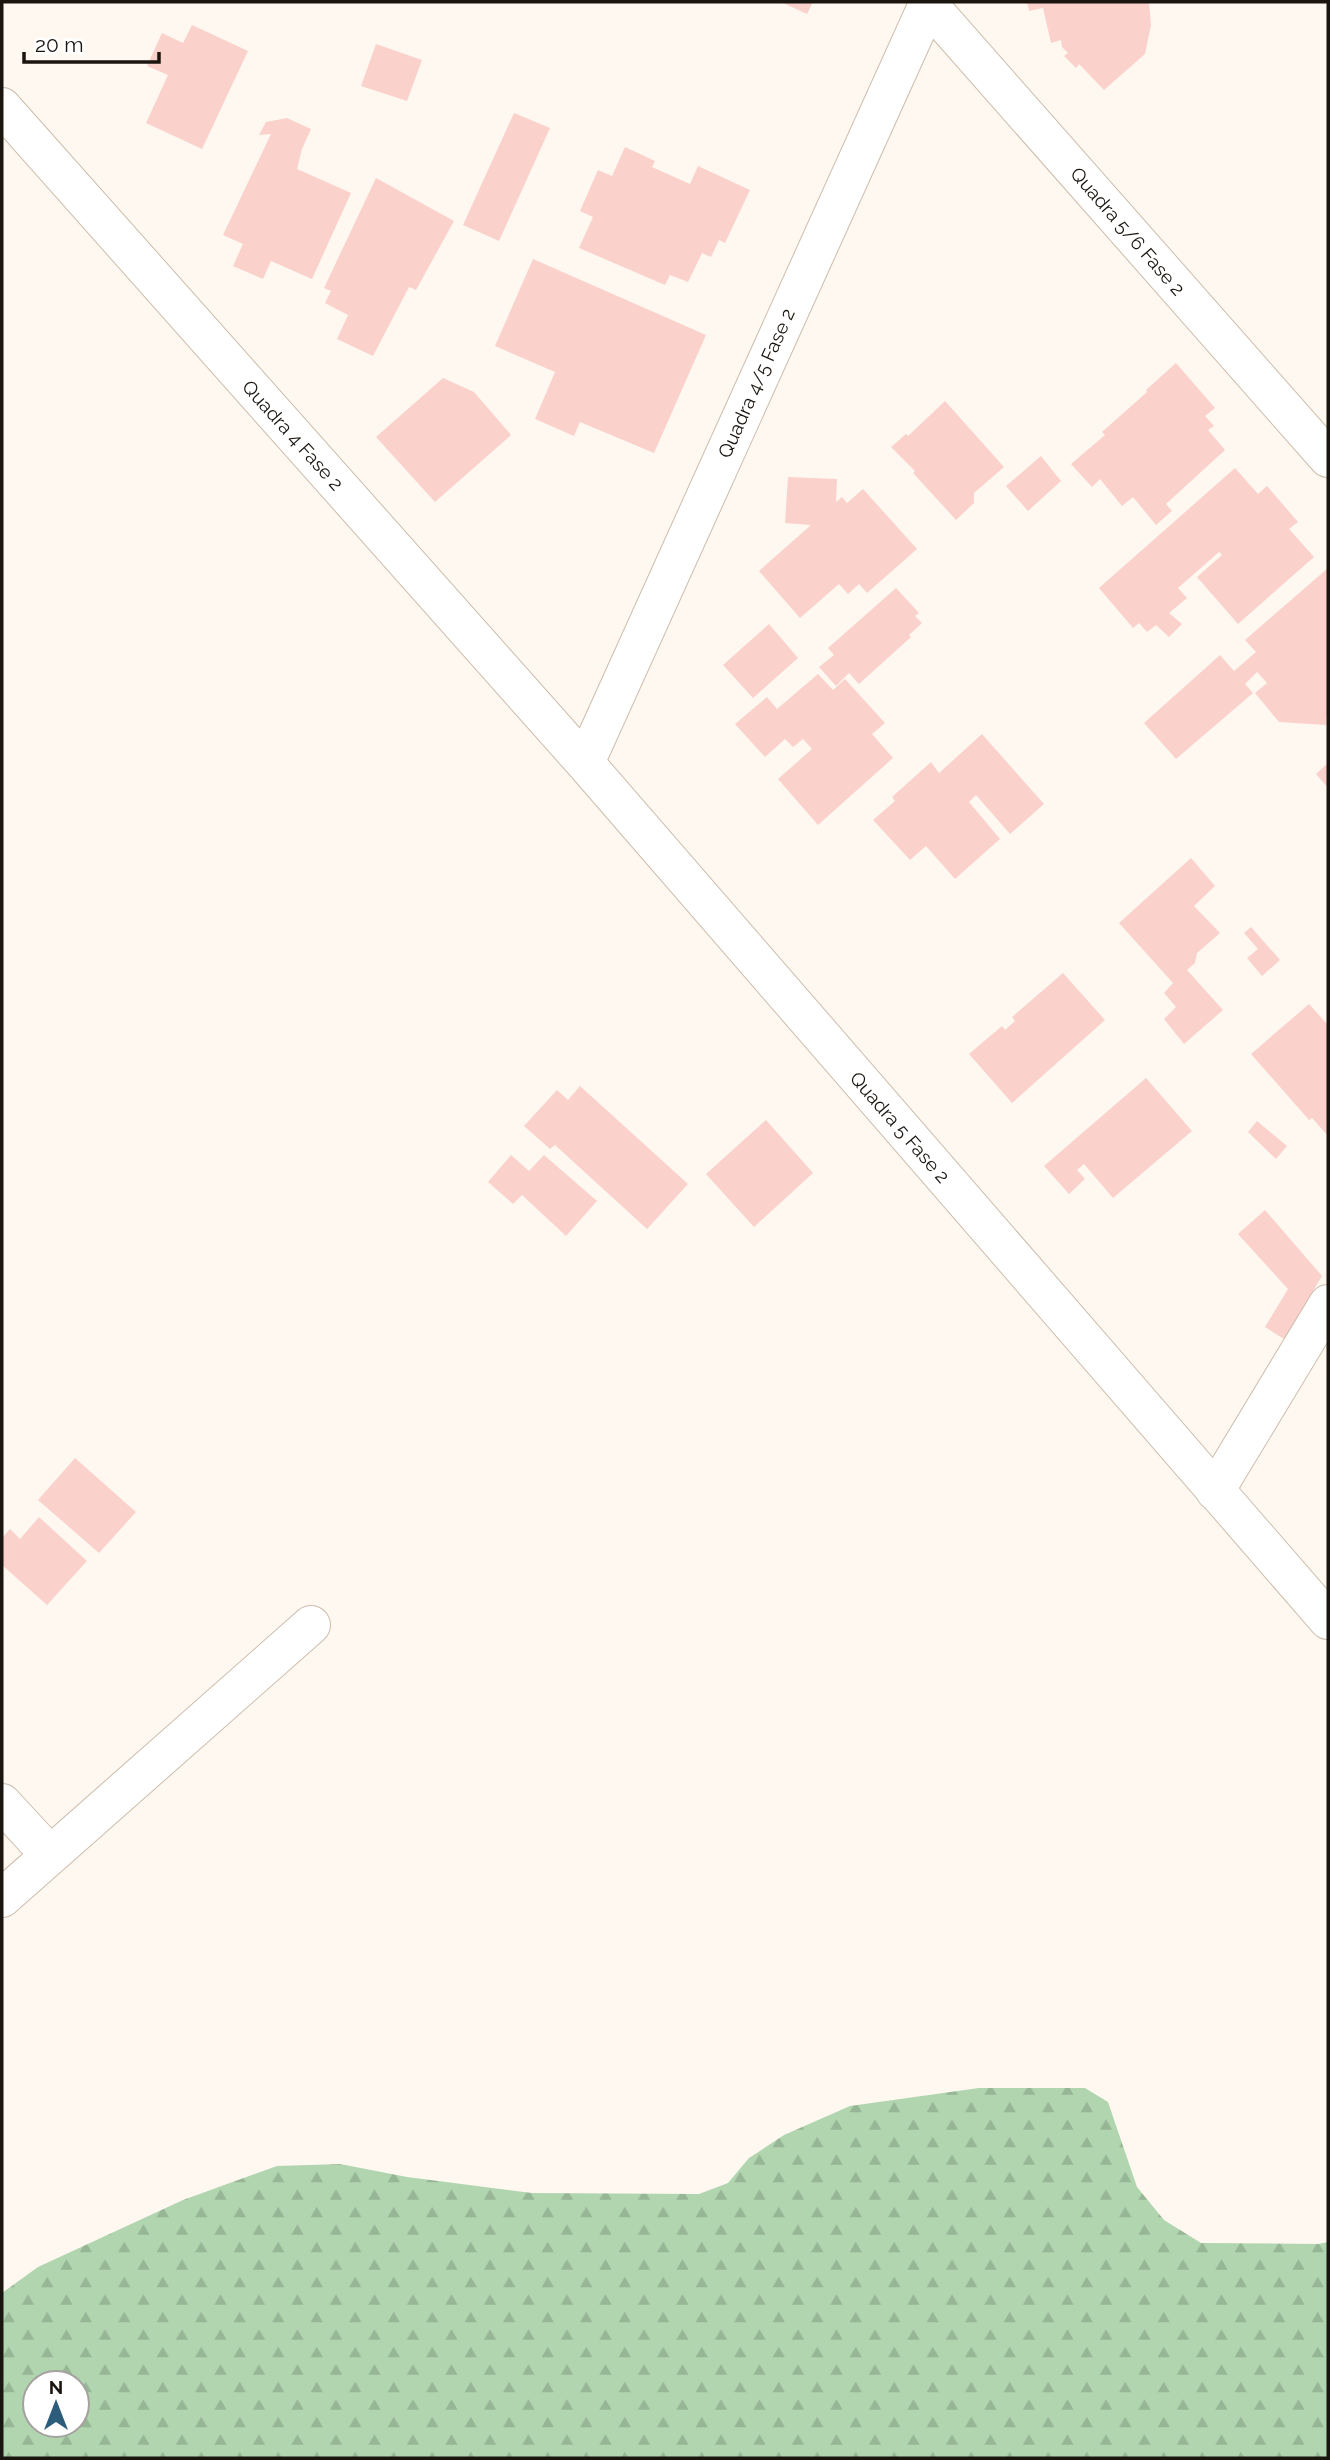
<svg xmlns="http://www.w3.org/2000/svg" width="1330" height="2460" viewBox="0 0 1330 2460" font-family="Raleway,sans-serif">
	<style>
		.forest { fill: url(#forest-firs); fill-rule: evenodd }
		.building { fill: #fad1cb }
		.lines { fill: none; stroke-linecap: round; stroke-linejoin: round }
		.street-casing { stroke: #cdbcab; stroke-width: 40 }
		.street { stroke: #fff; stroke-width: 38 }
		.labels { text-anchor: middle; stroke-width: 7; stroke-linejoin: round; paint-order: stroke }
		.street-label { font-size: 19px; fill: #1b150f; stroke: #fff }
	</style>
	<defs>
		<pattern id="forest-firs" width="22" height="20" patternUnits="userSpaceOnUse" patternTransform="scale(1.75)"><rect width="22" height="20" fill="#b0d5af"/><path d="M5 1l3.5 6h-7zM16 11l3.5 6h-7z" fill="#97b695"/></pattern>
	</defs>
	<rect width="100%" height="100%" fill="#fff8f1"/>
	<path class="forest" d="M979,2088H1085L1108,2102L1137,2187L1164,2220L1201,2243L1318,2244L1328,2242V2458H2V2293L38,2267L183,2200L277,2166L340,2164L407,2177L532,2193L699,2194L728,2183L749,2158L784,2135L850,2106ZM35,2383H77V2425H35Z"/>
	<path class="building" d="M781,2H813L807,14Z
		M1027,2H1149L1151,25L1145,54L1104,90L1079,64L1076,68L1064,56L1068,53L1062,47L1061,40L1051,43L1043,8L1029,11Z
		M192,25L248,51L202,149L146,123L168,75L147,66L162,33L183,43Z
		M376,44L422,60L407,101L361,86Z
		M514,113L550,128L499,241L463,225Z
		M287,118L311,129L302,149L297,169L351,193L312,279L271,261L263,279L233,266L243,244L223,235L271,134L259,135L266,122Z
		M625,147L655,161L652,167L690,184L698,166L750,190L725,243L719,240L711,257L702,253L688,282L670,275L665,285L579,248L593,217L580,211L598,170L612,176Z
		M376,178L454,221L416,290L409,287L373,356L337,339L348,315L325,303L331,291L324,288Z
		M533,259L706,335L654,453L580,422L574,436L535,419L555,372L495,346Z
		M1176,363L1215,408L1205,416L1214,426L1208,430L1225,450L1166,504L1172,511L1156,525L1133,497L1122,506L1100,479L1092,487L1071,464L1105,435L1102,432L1147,392L1146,390Z
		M443,378L474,392L511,435L435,502L376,437Z
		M945,401L1004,467L974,493V503L956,520L913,473L915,471L891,447L906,434L908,436Z
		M1041,456L1061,481L1028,511L1006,486Z
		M1235,468L1258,494L1267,486L1298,522L1289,529L1314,557L1238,624L1197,577L1222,555L1219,552L1178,588L1187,598L1169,613L1182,624L1169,637L1156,625L1147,632L1139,623L1133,628L1099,588Z
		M788,477L837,479L836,502L842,497L847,503L863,489L917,549L867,593L859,584L848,594L839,584L800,618L759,571L811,525L785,523Z
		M1328,568V703L1326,725L1279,722L1255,693L1267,683L1257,672L1245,684L1253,693L1176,759L1144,723L1220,655L1234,671L1256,652L1245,640Z
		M896,588L919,613L915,616L922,623L909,635L911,637L859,684L849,673L836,686L819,667L834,655L828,648Z
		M769,624L798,658L753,698L723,665Z
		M818,674L833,690L845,679L885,723L872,734L893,758L818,825L778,779L812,749L803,739L793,747L785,739L765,757L735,724L767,697L777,709Z
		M982,734L1044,804L1010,834L976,795L969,802L1000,839L955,879L926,846L910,860L873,820L895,801L892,797L931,762L939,773Z
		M1328,763V788L1316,774Z
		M1191,858L1215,886L1194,906L1220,933L1197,953L1195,963L1187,970L1223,1010L1184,1044L1164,1019L1176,1007L1164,993L1173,983L1119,923Z
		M1251,927L1280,960L1262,976L1247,958L1258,949L1244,933Z
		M1063,973L1105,1020L1012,1103L969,1054L1002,1026L1005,1030L1015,1021L1012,1017Z
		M1309,1004L1328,1025V1136L1312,1118L1309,1120L1251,1054Z
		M1146,1078L1192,1131L1113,1198L1084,1164L1077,1170L1085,1179L1069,1194L1044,1166Z
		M580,1086L688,1184L647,1229L555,1145L550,1149L524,1126L557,1090L568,1100Z
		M766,1120L813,1173L754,1227L706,1174Z
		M1257,1121L1287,1146L1276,1159L1248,1132Z
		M511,1155L529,1171L544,1155L597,1201L566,1236L522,1195L513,1204L488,1182Z
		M1265,1210L1322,1276L1284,1339L1265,1327L1288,1289L1238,1234Z
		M75,1458L136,1512L99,1553L38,1500Z
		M39,1517L87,1561L47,1605L2,1565V1538L10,1529L20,1539Z"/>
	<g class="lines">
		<g class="street-casing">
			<path id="street" d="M928,4L1328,458
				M2,107L585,763L1328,1620
				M585,763L929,2
				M1215,1491L1328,1304
				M2,1803L50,1855
				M2,1898L311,1625"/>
		</g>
		<use href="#street" class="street"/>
	</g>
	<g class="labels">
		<g class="street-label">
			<text transform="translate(1128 231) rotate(49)" y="7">Quadra 5/6 Fase 2</text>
			<text transform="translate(756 383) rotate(-66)" y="7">Quadra 4/5 Fase 2</text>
			<text transform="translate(293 435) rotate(48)" y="7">Quadra 4 Fase 2</text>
			<text transform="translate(900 1127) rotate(49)" y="7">Quadra 5 Fase 2</text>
		</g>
	</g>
	<rect width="1330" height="2460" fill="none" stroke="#1b150f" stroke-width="7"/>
	<g transform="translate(56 2404)"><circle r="33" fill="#ffffff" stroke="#a4a19f" stroke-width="2"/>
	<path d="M0-5L12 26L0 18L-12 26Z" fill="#2b5c7a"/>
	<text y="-10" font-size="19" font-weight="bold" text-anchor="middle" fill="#1b150f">N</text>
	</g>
	<path d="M24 52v10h135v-10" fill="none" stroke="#1b150f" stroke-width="3.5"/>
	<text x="35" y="52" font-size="21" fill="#1b150f" stroke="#ffffff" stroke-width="5" paint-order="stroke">20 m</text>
</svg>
